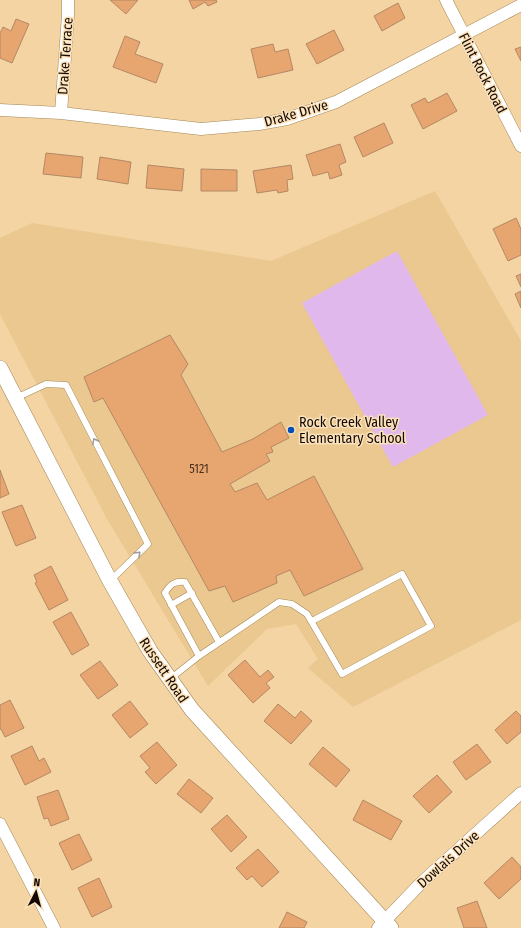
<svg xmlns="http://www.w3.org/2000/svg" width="521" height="928" viewBox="0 0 521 928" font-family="'Fira Sans Condensed',sans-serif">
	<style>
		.built { fill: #eac890 }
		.green { fill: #e0b8eb }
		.building { fill: #e7a56f; stroke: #b48865 }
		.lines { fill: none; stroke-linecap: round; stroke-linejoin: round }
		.service-casing { stroke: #a48758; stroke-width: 7 }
		.minor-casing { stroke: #a48758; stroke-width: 13 }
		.tertiary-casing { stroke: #a48758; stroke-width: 16 }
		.service { stroke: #fff; stroke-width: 6 }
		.minor { stroke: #fff; stroke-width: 12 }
		.tertiary { stroke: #fff; stroke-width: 15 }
		.oneway { stroke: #a19d99 }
		.poi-dot { fill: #034fb9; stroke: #fbe2bb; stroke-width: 1.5 }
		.labels { text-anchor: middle; stroke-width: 3; stroke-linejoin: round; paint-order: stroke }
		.number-label { font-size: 12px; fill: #49301c }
		.street-label { font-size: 14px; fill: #140900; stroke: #fbe2bb }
		.poi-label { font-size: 14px; fill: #140900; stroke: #fbe2bb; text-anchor: start }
	</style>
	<rect width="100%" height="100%" fill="#f3d4a2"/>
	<path class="built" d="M435,191L521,341V620L353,707L308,668L318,659L296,624L267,629L208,686L107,519L0,314V238L32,223L271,261Z"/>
	<path class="green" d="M397,251L488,415L393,467L302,303Z"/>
	<path class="building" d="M110,0H138L126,14Z
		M189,0H216L217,2L208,6L205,2L193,9Z
		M398,3L405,18L382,31L374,16Z
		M16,19L29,24L12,63L0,58V33L3,27L11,31Z
		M334,30L344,50L317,64L306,44Z
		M125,36L140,42L135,54L163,64L156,83L113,67Z
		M273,44L275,52L288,49L293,70L258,78L251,49Z
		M521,47V61L515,49Z
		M447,93L457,111L423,129L411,105L425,98L428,103Z
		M384,123L393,143L363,157L354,137Z
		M340,144L346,162L339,165L342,175L330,179L328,172L313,176L306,155Z
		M46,153L83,157L81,178L43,174Z
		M100,157L131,162L128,184L97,179Z
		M148,165L184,169L182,191L146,188Z
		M291,165L293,179L287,180L288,191L278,193L277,190L257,193L253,171Z
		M201,169L237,170V191H201Z
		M516,218L521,229V255L508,261L493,229Z
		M521,274V287L516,276Z
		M521,291V308L515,294Z
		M170,335L188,364L181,375L222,452L253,439L281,422L289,438L271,447L273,452L266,454L270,461L230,484L235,492L257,483L267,500L314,476L363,569L304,596L290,570L276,576L277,583L233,602L225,586L209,591L103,398L94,402L84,377Z
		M0,470L9,494L0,498Z
		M22,505L36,538L16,546L2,512Z
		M51,566L68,600L49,610L35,583L37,582L34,575Z
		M71,612L89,645L72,655L53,622Z
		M245,660L260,677L268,670L274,677L266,683L270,688L253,703L228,675Z
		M100,661L118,685L98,699L80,675Z
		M10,700L24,728L5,737L1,729H0V705Z
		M130,701L148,724L130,738L112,715Z
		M278,704L295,718L301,711L312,721L291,744L264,721Z
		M516,711L521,716V732L507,744L495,730Z
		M157,742L177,765L156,784L145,772L150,768L140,756Z
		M477,744L491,762L466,780L453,762Z
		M32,746L39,761L44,758L51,772L25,785L11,756Z
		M323,747L350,770L336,787L309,764Z
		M437,775L452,792L429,813L413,796Z
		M189,779L213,798L201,813L177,794Z
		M58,790L69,819L51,826L48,818L44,819L37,797Z
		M363,800L402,821L391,840L353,820Z
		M227,815L247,837L231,852L211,829Z
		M79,834L92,860L72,870L59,843Z
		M258,849L279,872L262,887L252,876L247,880L236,868Z
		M512,857L521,867V879L499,899L484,883Z
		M99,878L112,907L92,917L78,888Z
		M477,901L487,928H464L457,908Z
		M287,912L307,922L304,928H279Z"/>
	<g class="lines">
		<g class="service-casing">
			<path id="service" d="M16,398L46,384L66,385L148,544L111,580
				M171,605L192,593
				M199,656L165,593C170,584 175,581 185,582L219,642
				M170,679L199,656L279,602L292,604L307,614L342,674L431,626L402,574L312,621"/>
		</g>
		<g class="minor-casing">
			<path id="minor" d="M446,0L521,146
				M0,110L61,113L201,129L259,124L287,119L336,102L521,5
				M61,113L68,15V0
				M0,824L54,928
				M378,928L421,883L521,793"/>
		</g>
		<g class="tertiary-casing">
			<path id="tertiary" d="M0,368L110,581L150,651L192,710L391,928"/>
		</g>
		<use href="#service" class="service"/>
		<use href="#minor" class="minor"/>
		<use href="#tertiary" class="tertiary"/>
	</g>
	<defs><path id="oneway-chevron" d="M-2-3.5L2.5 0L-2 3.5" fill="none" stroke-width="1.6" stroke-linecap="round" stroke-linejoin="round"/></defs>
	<g class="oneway">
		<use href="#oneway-chevron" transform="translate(95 441) rotate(-117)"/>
		<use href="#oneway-chevron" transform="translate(138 554) rotate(-44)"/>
	</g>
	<circle class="poi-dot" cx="291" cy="430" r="4"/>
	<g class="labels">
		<g class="number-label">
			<text x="199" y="473">5121</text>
		</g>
		<g class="street-label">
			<text transform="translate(65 56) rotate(-86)" y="5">Drake Terrace</text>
			<text transform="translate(483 73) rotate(63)" y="5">Flint Rock Road</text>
			<text transform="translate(296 113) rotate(-16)" y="5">Drake Drive</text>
			<text transform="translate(164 670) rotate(56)" y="5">Russett Road</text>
			<text transform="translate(448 859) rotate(-42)" y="5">Dowlais Drive</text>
		</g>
		<g class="poi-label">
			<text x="299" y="427">Rock Creek Valley<tspan x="299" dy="16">Elementary School</tspan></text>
		</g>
	</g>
	<g transform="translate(36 892) rotate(6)" stroke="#fbe2bb" stroke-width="3" paint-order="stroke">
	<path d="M0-3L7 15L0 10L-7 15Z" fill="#140900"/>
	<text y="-6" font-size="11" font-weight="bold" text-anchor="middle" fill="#140900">N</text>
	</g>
</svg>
